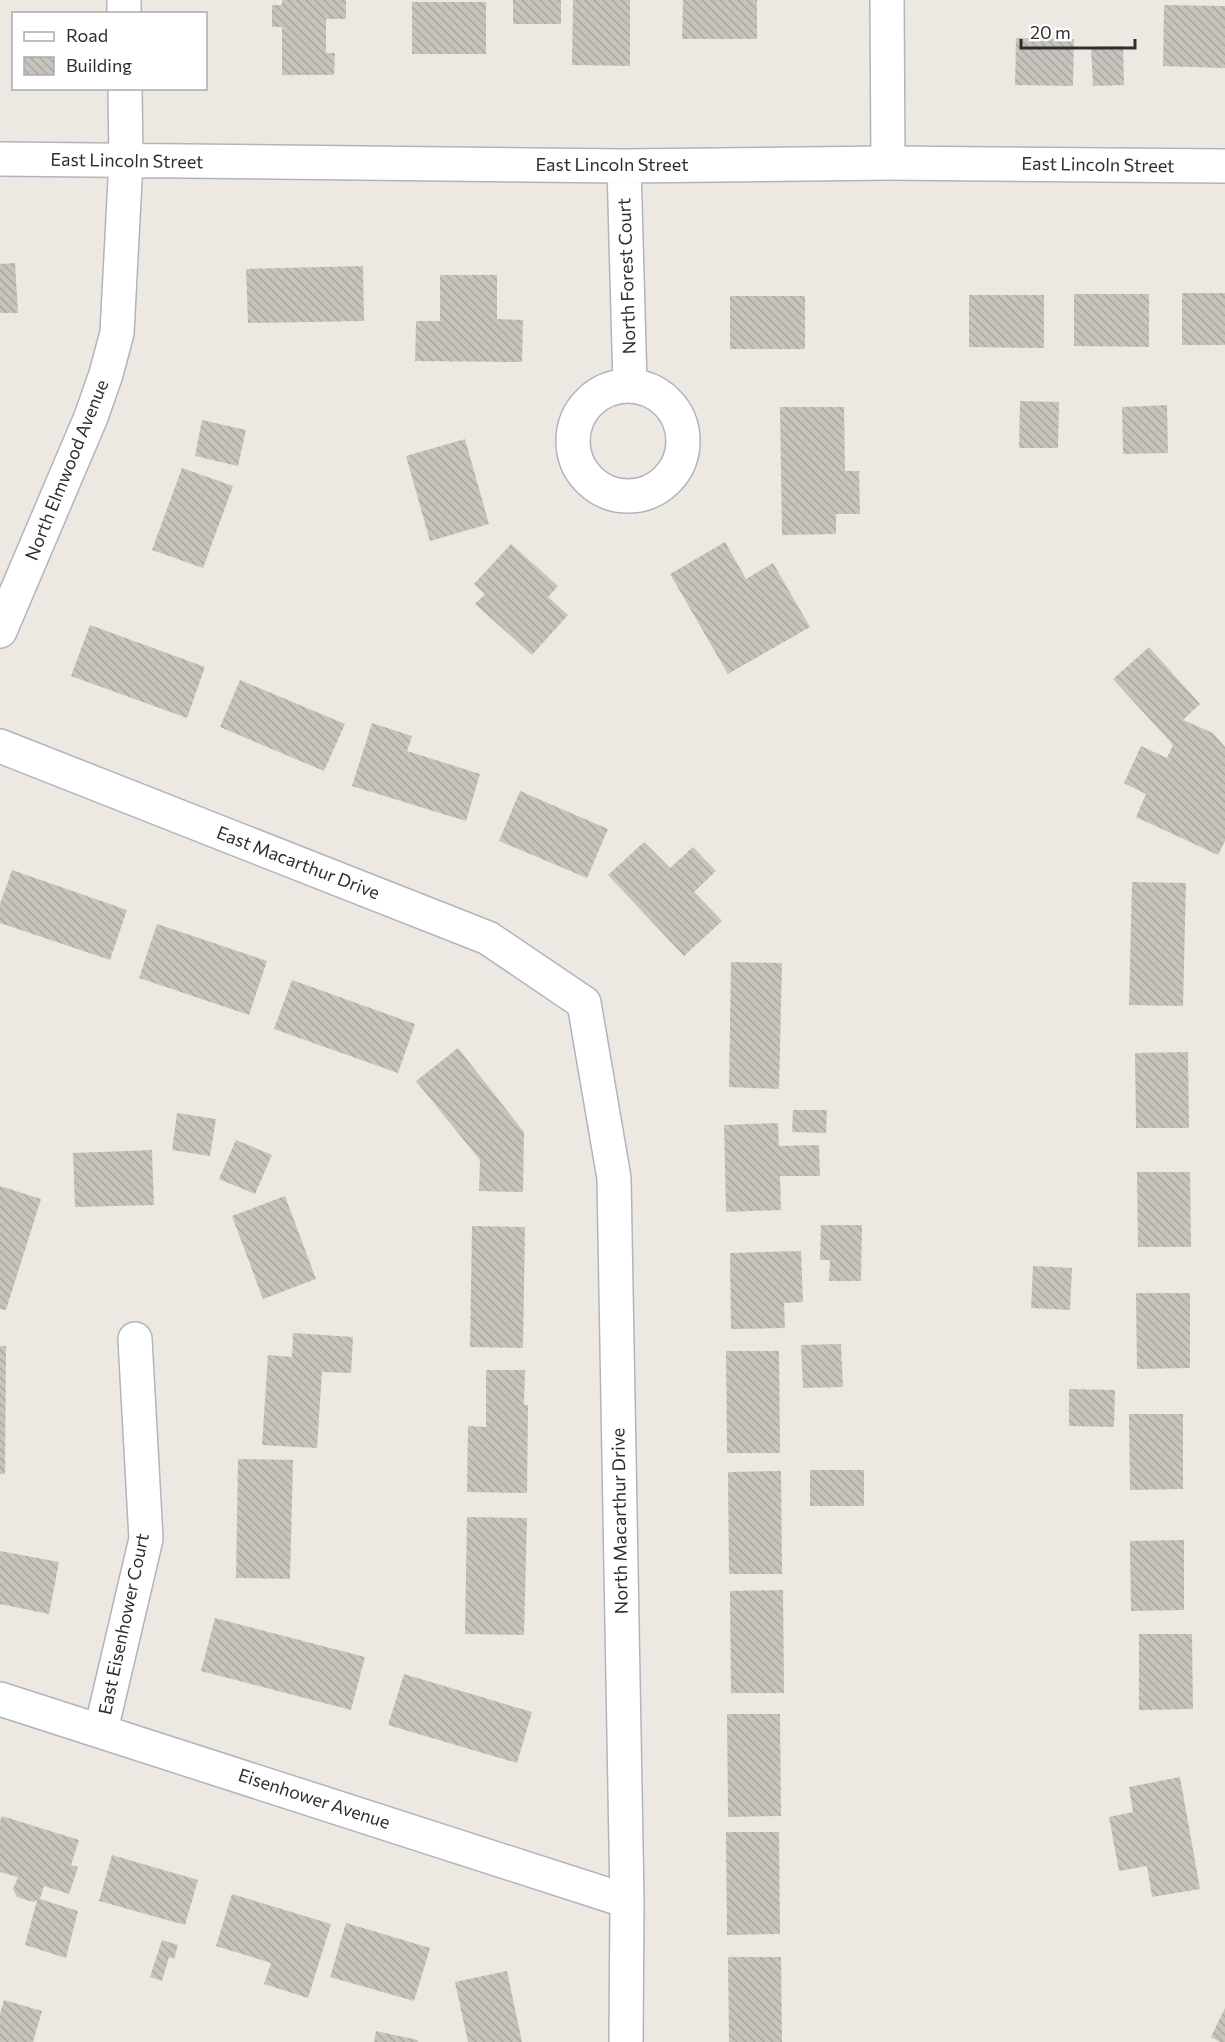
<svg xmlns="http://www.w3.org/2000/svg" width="1225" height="2042" viewBox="0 0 1225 2042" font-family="Commissioner,sans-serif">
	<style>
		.building { fill: url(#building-back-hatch) }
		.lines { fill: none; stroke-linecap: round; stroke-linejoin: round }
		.street-casing { stroke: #b2b4bd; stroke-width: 36 }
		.street { stroke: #fff; stroke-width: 33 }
		.labels { text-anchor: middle; stroke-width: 5; stroke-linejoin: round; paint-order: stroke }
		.street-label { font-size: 18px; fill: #2e2e2e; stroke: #fff }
	</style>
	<defs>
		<pattern id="building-back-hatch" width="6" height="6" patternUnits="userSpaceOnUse" patternTransform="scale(1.5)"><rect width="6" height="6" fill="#c7c3bd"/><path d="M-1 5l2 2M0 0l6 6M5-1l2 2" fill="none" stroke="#aba8a3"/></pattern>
	</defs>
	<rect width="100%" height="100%" fill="#eee8e2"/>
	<path class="building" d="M282,0H346V19H326V53H335L334,75H282V27H272V5H282Z
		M513,0H561V24H513Z
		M573,0H630V66L572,65Z
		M683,0H757V39H682Z
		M412,2H486V54H412Z
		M1164,5L1225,6V68L1163,66Z
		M1016,38L1074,39L1073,86L1015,85Z
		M1123,46L1124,85L1093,86L1091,47Z
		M15,263L18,313H0V264Z
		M363,266L364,321L248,323L246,269Z
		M440,275H497V319L523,320L522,362L415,361L416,321H440Z
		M1182,293H1225V345H1182Z
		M1074,294H1149V347L1074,346Z
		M969,295H1044V348L969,347Z
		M730,296H805V349H730Z
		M1020,401L1059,402L1058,448H1019Z
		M1167,405L1168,453L1123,454L1122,407Z
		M780,407H844L845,471H859L860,514H836V534L782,535Z
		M202,420L246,430L238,466L195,456Z
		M465,439L489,524L430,541L406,456Z
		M182,468L233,486L203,568L152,550Z
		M725,542L746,579L773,563L810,627L728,674L670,574Z
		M511,544L558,586L548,597L568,615L532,655L475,604L485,594L474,584Z
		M90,625L205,667L187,718L71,676Z
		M1149,647L1200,704L1183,720L1213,733L1225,747V841L1218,855L1136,817L1146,794L1124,783L1141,746L1167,758L1173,745L1113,679Z
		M240,680L345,724L324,771L220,727Z
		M372,723L412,736L407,751L480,774L466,821L352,786Z
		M520,791L608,829L587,878L499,841Z
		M644,842L670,868L693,847L716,871L694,892L722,921L684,956L608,875Z
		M12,870L127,910L110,960L0,923V904Z
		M1132,882L1186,883L1183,1006L1129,1005Z
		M157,924L267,961L249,1015L139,978Z
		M731,962L782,963L779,1089L729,1087Z
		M292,980L415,1024L398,1073L274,1029Z
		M458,1048L524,1132L523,1192L479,1191L480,1160L416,1081Z
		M1188,1052L1189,1128H1136L1135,1053Z
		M793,1110H827L826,1133L792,1132Z
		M177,1113L216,1119L210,1156L172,1150Z
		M778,1123L779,1146L819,1145L820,1176H780L781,1210L726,1212L724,1125Z
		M236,1140L272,1155L255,1194L219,1179Z
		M152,1150L154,1205L75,1207L73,1153Z
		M1137,1172H1190L1191,1247H1138Z
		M0,1186L41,1199L6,1310L0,1309Z
		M285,1196L316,1279L263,1299L232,1216Z
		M821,1225H862L861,1281H829L830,1260H820Z
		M472,1226L525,1227L523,1348L470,1347Z
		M801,1251L803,1302L784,1303L785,1328L731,1329L730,1253Z
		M1033,1266L1072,1268L1070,1310L1031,1308Z
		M1136,1293H1190V1368L1137,1369Z
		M293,1333L353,1337L351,1373L322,1372L317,1448L262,1445L268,1355L292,1357Z
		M841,1344L843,1387L803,1388L801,1345Z
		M0,1346H6L5,1474H0Z
		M726,1351H779L780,1453H727Z
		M486,1370H525L524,1405H528L527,1493L467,1492L468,1426L486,1427Z
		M1069,1389L1115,1390L1114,1427L1069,1426Z
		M1129,1414H1183V1489L1130,1490Z
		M238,1459L293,1460L290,1579L236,1578Z
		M810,1470H864V1506H810Z
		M781,1471L782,1574H729L728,1472Z
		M467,1517L527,1518L524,1635L465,1634Z
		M1184,1540V1610L1131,1611L1130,1541Z
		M0,1551L59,1562L49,1614L0,1604Z
		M783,1590L784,1693H731L730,1591Z
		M215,1618L365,1657L351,1710L201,1671Z
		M1139,1634H1192L1193,1709L1139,1710Z
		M404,1674L532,1712L517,1763L388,1725Z
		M727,1714H780L781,1816L728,1817Z
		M1180,1777L1200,1889L1152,1897L1147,1866L1119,1871L1109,1817L1133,1812L1129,1787Z
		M2,1816L79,1840L71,1865L78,1867L69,1894L44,1886L40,1899L78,1911L66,1958L25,1945L37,1900L33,1902L17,1897L13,1889L18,1877L0,1872V1821Z
		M726,1832H779L780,1934L727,1935Z
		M112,1855L198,1880L185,1925L99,1901Z
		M232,1894L331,1924L308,1998L264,1984L271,1963L216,1946Z
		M346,1923L430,1948L414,2001L330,1977Z
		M162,1940L178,1945L174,1959L169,1957L162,1981L150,1977Z
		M728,1957H781L782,2042H729Z
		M507,1971L522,2042H468L455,1982Z
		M4,2000L42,2011L33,2042H0V2014Z
		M1225,2008V2042H1220L1211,2037Z
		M376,2031L418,2040V2042H374Z"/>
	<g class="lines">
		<g class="street-casing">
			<path id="street" d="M124,0V14
				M887,0L888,163
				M0,159L624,166L888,163L1225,166
				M624,166L630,385
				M573 441a55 55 0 1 1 110 0a55 55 0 1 1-110 0Z
				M0,631L91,417L106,374L117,333L126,161L125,88
				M0,746L488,938L584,1003L614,1178L627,1901L626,2042
				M0,1699L627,1901
				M101,1730L146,1539L135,1339"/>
		</g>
		<use href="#street" class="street"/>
	</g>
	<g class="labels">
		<g class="street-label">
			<text transform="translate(127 161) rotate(1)" y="6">East Lincoln Street</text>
			<text x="612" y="171">East Lincoln Street</text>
			<text transform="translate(1098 165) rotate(1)" y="6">East Lincoln Street</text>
			<text transform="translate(627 276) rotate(-92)" y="6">North Forest Court</text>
			<text transform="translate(67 470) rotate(-68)" y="6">North Elmwood Avenue</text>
			<text transform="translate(298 863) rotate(21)" y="6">East Macarthur Drive</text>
			<text transform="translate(620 1521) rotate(-91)" y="6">North Macarthur Drive</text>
			<text transform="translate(124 1624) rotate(-78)" y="6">East Eisenhower Court</text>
			<text transform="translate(314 1799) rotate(18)" y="6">Eisenhower Avenue</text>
		</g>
	</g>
	<rect x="12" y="12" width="195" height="78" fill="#ffffff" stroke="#ababab" stroke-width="1.5"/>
	<rect x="24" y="32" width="30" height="9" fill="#ffffff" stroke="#ababab" stroke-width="1.5"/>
	<text x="66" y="42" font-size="18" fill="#2e2e2e">Road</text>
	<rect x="24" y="57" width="30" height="18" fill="url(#building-back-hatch)" stroke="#ababab" stroke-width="1.5"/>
	<text x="66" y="72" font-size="18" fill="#2e2e2e">Building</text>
	<path d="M1021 39v9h114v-9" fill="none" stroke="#2e2e2e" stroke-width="3"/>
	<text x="1030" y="39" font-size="18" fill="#2e2e2e" stroke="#ffffff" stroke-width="4.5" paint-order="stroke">20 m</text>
</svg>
